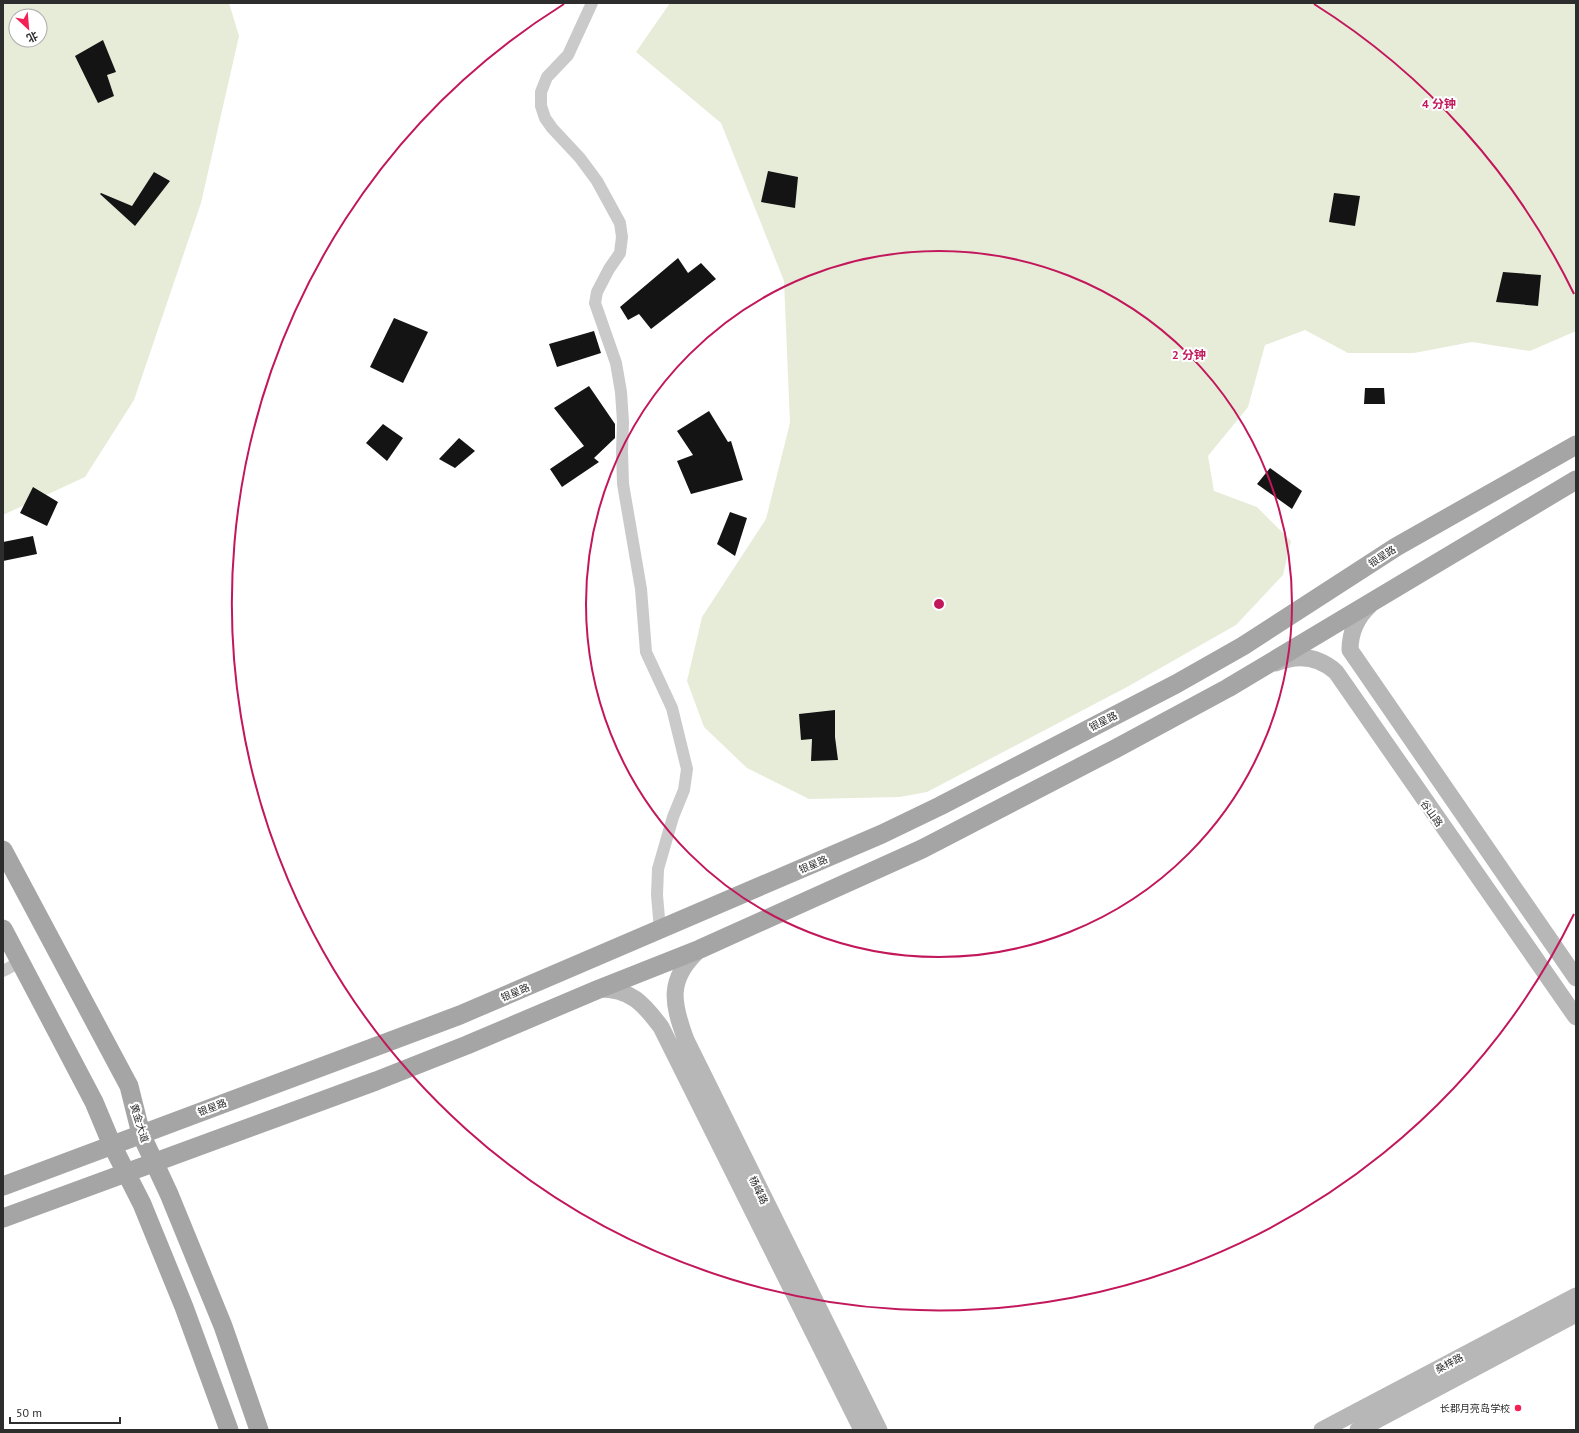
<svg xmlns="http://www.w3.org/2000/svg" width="1579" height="1433" viewBox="0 0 1579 1433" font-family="'PT Sans','Noto Sans SC',sans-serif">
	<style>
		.green { fill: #e7ecd9; fill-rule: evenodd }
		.building { fill: #141414 }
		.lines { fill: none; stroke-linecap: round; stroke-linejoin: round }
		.street { stroke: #cacaca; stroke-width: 12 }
		.secondary { stroke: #b7b7b7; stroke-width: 17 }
		.primary { stroke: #a5a5a5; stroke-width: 19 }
		.ring { fill: none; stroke: #c2185b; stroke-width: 2 }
		.poi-dot { fill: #f32056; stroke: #fff; stroke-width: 1.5 }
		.labels { text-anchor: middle; stroke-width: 4; stroke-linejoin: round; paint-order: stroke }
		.street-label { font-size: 10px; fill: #2d2d2d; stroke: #fff }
		.poi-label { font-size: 10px; fill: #2d2d2d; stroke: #fff; text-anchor: end }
		.centre { fill: #c2185b; stroke: #fff; stroke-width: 2 }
		.ring-label { font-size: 12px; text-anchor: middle; font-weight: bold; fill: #c2185b; stroke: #fff; stroke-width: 4; stroke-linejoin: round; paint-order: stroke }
	</style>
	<rect width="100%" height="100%" fill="#fff"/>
	<path class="green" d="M3,3H229L239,36L201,203L134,400L85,477L3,515ZM16,16H40V40H16Z
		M670,3H1576V331L1530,351L1472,342L1414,353H1348L1305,330L1265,345L1248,407L1208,456L1214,491L1257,507L1291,541L1283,575L1236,625L1127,687L927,792L900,797L809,799L747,768L704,727L687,681L702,617L766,519L790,423L784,281L721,123L636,52Z"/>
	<path class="building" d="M103,40L116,72L107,75L114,96L98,103L75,56Z
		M768,171L798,177L795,208L761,202Z
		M154,172L170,181L135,226L100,194L101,193L132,206Z
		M1334,193L1360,196L1355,226L1329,222Z
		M678,258L688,273L701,263L716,279L651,329L639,314L628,320L620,307Z
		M1503,272L1541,275L1538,306L1496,302Z
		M394,318L428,332L403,383L370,367Z
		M594,331L601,353L557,367L549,344Z
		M589,386L615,424V438L594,458L599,462L562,487L550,469L584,446L554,408Z
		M1365,388H1384L1385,404H1364Z
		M709,411L728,442L731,441L743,480L691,494L677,461L693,455L677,431Z
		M383,424L403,438L387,461L366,443Z
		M459,438L475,451L455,468L439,459Z
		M1270,468L1302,491L1292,509L1257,484Z
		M33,487L58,502L47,526L20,513Z
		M730,512L747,518L735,556L717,544Z
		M33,536L37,554L3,561V542Z
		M835,710V737L838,760L811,761L812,739L801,740L799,714Z"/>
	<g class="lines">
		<path class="street" d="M592,3L568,55L547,77L541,92V106L545,118L552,128L580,158L597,181L620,223L622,237L620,253L609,269L597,292L595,303L616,363L621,392L623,422L622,452L623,484L641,589L646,652L672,708L687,769L684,790L673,817L658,869L657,895L660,930
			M3,971L20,962"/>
		<path class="secondary" d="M1370,605C1356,618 1350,632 1350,650L1576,978
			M1276,663C1298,654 1318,656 1336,672L1576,1017
			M699,950C667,979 672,1003 686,1040L879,1430
			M599,989C631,989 643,1003 661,1027L862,1430
			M1322,1430L1576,1296
			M1358,1430L1576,1314"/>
		<path class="primary" d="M3,850L129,1086L141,1134L169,1194L223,1326L259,1430
			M3,929L94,1102L112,1145L142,1204L184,1307L229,1430
			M3,1186L460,1015L882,834L940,806L1176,684L1243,646L1396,547L1576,445
			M3,1218L376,1081L467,1045L599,989L700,949L922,849L1115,749L1228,688L1576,480"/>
	</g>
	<g class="ring">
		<circle cx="939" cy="604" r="353"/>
		<path d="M1574 914A707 707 0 1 1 564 4M1314 4A707 707 0 0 1 1574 294"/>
	</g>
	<circle class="poi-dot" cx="1518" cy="1408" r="4"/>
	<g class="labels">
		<g class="street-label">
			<text transform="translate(1382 556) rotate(-33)" y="4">银星路</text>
			<text transform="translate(1103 721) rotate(-27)" y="4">银星路</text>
			<text transform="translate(1432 813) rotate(54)" y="4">谷山路</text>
			<text transform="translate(813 864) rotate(-23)" y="4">银星路</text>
			<text transform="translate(515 992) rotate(-23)" y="4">银星路</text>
			<text transform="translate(212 1107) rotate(-20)" y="4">银星路</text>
			<text transform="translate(140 1123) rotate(73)" y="4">黄金大道</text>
			<text transform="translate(759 1190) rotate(64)" y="4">杨峰路</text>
			<text transform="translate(1449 1363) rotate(-28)" y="4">桑梓路</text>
		</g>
		<g class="poi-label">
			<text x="1510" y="1412">长郡月亮岛学校</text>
		</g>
	</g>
	<circle cx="939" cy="604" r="6" class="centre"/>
	<g class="ring-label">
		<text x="1439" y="108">4 分钟</text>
		<text x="1189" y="359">2 分钟</text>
	</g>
	<rect width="1579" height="1433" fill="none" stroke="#2d2d2d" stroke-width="8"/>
	<g transform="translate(28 28) rotate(154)"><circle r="19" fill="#ffffff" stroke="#ababab"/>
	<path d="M0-3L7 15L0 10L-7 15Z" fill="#f32056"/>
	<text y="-6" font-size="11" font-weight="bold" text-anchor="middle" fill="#2d2d2d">北</text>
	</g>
	<path d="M10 1417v6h110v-6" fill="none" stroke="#2d2d2d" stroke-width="2"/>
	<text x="16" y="1417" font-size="12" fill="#2d2d2d" stroke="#ffffff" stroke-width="3" paint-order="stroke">50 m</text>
</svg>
